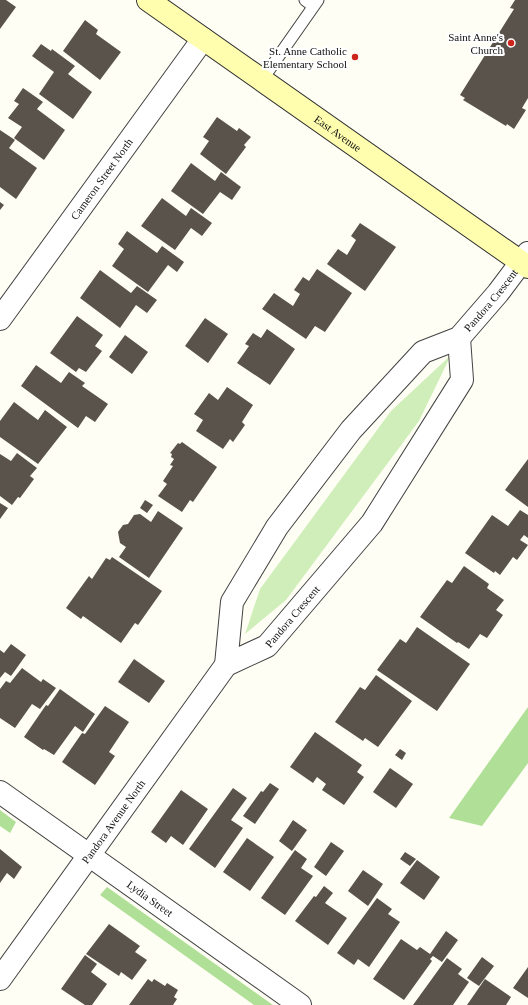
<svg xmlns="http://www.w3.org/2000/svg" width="528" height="1005" viewBox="0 0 528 1005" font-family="'Times New Roman',serif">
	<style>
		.green { fill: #cfeeb9 }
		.forest { fill: #b0e097 }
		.building { fill: #5a534c }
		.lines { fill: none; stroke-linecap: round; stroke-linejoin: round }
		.lane-casing { stroke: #434343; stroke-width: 13 }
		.street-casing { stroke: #434343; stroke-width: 24 }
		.secondary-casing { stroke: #323232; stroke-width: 24 }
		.lane { stroke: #fff; stroke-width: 11 }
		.street { stroke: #fff; stroke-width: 22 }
		.secondary { stroke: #fffeaf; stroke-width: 22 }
		.poi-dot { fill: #cd251c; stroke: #fff; stroke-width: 1.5 }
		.labels { text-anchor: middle; stroke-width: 4; stroke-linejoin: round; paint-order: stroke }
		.poi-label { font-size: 11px; fill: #101010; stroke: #fff; text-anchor: end }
		.street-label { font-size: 11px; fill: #101010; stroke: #fff }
	</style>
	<rect width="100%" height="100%" fill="#fffef4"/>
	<path class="green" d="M451,355L419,421L286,600L245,634L260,589L391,411Z"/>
	<path class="forest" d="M528,707V763L482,826L449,818Z
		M0,810L16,822L10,833L0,826Z
		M107,887L273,1005H254L100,895Z"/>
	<path class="building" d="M0,0H6L16,7L0,29Z
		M515,0H528V98L522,108L526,110L514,129L507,124L506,126L463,100L465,98L460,95L514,9L510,8Z
		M85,20L98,30L96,34L121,52L100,80L63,51Z
		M41,44L51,51L52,49L75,66L68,74L92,92L73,119L39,94L54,72L32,56Z
		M23,88L43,102L37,109L65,130L44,160L14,138L22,127L8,118L19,104L14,101Z
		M217,117L237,131L239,128L251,137L244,145L246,147L226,174L200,154L209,141L203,137Z
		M0,130L15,140L9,148L37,168L16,199L0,187Z
		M191,163L215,181L221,172L241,187L232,200L220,192L203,214L171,191Z
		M162,198L186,216L191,208L212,223L202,236L191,228L175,250L141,226Z
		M0,202L4,205L0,210Z
		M360,223L396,247L365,291L327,264L338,249L347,255L356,240L351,236Z
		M127,231L157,253L162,246L184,262L177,272L168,265L148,292L112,266L124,249L118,244Z
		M317,269L352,293L325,332L315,326L306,339L262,309L274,293L293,306L300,294L294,290L303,277L309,281Z
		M100,270L131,293L137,286L157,300L147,313L136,305L120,328L80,298Z
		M77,316L103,335L95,346L102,351L86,372L79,368L76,372L50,353Z
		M205,318L228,334L208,363L185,346Z
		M267,329L295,349L270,385L237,363L249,346L245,344L253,333L261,338Z
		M125,335L148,352L132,374L109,357Z
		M36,365L61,383L69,372L85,383L82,386L108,404L95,422L86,416L78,428L21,386Z
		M227,387L253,405L242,422L245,425L233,442L230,439L223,449L196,431L203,420L194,414L209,393L218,400Z
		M14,402L38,420L45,410L67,427L38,464L0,437V421Z
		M182,442L217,467L193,502L190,500L182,512L158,496L167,484L163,481L173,466L170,465L174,459L171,457L172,454L170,453L178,443L180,444Z
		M17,453L37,468L30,476L34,479L20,498L18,497L12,505L0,496V454L11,461Z
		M528,459V507L505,490Z
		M145,500L153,505L147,513L140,508Z
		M0,503L8,508L0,519Z
		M520,510L528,515V538L524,535L520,540L528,545L517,560L513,557L500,575L495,571L494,573L465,553L492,515L508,526Z
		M158,511L183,528L149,578L119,557L126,547L120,543L118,532L123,525L128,524L134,515L140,514L151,522Z
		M112,557L162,591L138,625L135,623L121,643L83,616L81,619L66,608L89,576L92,579L106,558L110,560Z
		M464,566L489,584L487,588L504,600L496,610L503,615L487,638L480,634L469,649L458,642L457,643L420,617L447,580L452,583Z
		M417,627L470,664L437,711L377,670L400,639L406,643Z
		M11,644L26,655L11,676L5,672L0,678V650L4,653Z
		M134,659L165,681L149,703L118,682Z
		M22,668L41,682L43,679L56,688L40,709L32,704L15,728L0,718V689L6,681L10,683Z
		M376,675L412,701L378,747L365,738L363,741L335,722L360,687L365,690Z
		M60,689L95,714L83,732L75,726L54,755L44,749L43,750L24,737L46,705L48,706Z
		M105,706L129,722L109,752L115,756L95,785L62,762L82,733L85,734Z
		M315,732L362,765L357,772L364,777L344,805L322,790L326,784L317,777L313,783L290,767Z
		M400,749L406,753L402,760L395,755Z
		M390,768L413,784L396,808L373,792Z
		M270,783L279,789L255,824L243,816L261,791L263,792Z
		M233,788L247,798L231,820L243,828L215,868L189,849Z
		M181,790L208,809L183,845L171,836L166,843L151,832Z
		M293,820L307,830L292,851L279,841Z
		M247,838L274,857L250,891L223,872Z
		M331,842L344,851L326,876L314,867Z
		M0,849L22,867L14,879L7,873L0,883Z
		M295,850L307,859L301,868L313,876L285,915L261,898Z
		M405,852L416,859L410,866L400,859Z
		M417,860L440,877L424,900L400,883Z
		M363,870L383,884L368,906L348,891Z
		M324,886L333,893L325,903L347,918L328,945L295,921L314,896L316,897Z
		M377,898L392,909L388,914L400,922L369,967L358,959L354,965L337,953Z
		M109,924L140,946L135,952L147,960L132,980L121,972L119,976L86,954Z
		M446,931L458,940L442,962L433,956L430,959L432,961L404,1000L373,979L401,939L417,950L420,947L430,954Z
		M85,955L97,964L91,972L107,984L92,1005H85L61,989Z
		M482,957L494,966L479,986L467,978Z
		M447,958L462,969L458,974L469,982L453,1005H413Z
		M528,967V998L513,988Z
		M148,979L152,982L154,979L165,986L167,983L178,990L174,997L177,999L173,1005H129Z
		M485,979L511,997L506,1005H467Z"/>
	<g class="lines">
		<g class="lane-casing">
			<path id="lane" d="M305,0L313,6
				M262,80L318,0"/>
		</g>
		<g class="street-casing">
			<g id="street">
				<path id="s1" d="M0,319L203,39"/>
				<path id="s2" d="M226,665L232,602L277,527L351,430L423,352L459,338L498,293L528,253"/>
				<path id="s3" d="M0,792L300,1005"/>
				<path id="s4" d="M0,979L226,665L267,646L372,523L462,380L459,338"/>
			</g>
		</g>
		<g class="secondary-casing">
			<g id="secondary">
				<path id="s5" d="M148,0L528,267"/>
			</g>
		</g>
		<use href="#lane" class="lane"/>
		<use href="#street" class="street"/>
		<use href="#secondary" class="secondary"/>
	</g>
	<g class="poi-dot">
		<circle cx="511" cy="43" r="4"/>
		<circle cx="355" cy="57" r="4"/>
	</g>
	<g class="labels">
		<g class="poi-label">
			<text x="503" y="41">Saint Anne's<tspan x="503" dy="13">Church</tspan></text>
			<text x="347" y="55">St. Anne Catholic<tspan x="347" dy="13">Elementary School</tspan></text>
		</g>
		<g class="street-label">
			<text dy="4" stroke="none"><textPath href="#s5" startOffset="232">East Avenue</textPath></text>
			<text dy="4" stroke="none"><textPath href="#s1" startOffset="173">Cameron Street North</textPath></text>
			<text dy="4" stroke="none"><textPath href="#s2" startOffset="467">Pandora Crescent</textPath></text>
			<text dy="4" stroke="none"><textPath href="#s4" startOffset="471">Pandora Crescent</textPath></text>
			<text dy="4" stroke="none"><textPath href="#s4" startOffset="194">Pandora Avenue North</textPath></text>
			<text dy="4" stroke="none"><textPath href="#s3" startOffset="184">Lydia Street</textPath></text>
		</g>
	</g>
</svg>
